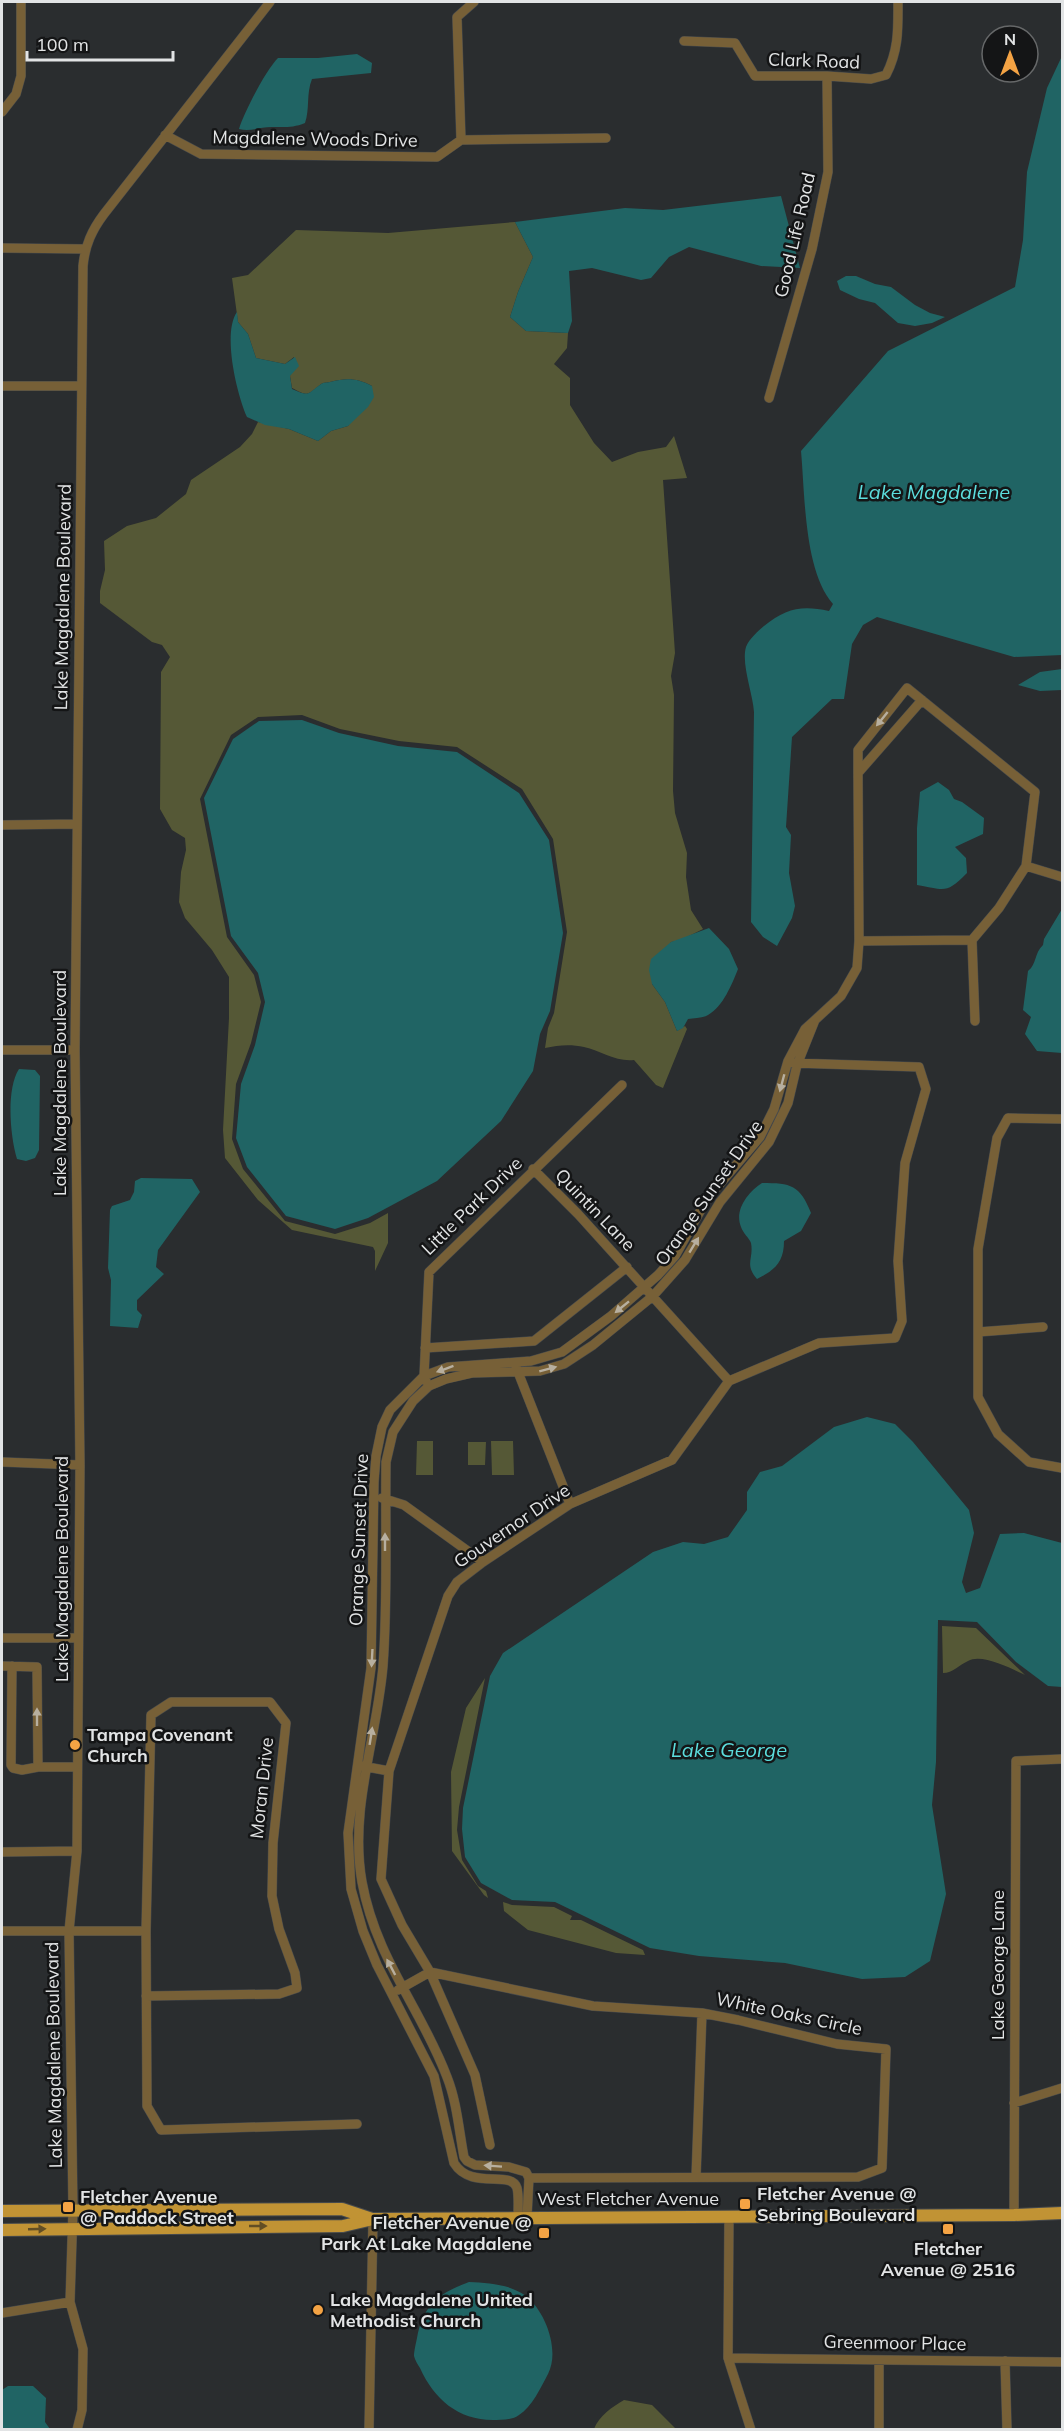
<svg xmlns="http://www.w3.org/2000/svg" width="1064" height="2431" viewBox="0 0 1064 2431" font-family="Mulish,sans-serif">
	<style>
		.green { fill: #555836 }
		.water { fill: #206464 }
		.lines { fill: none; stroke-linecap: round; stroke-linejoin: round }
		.minor-casing { stroke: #474a4c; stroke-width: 10 }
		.major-casing { stroke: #474a4c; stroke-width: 14 }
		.minor { stroke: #776037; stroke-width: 9 }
		.major { stroke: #c19334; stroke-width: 12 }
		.oneway { fill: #b7af9f }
		.oneway2 { fill: #624e24 }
		.poi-dot { fill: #f4a344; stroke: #141516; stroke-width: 2 }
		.labels { text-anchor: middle; stroke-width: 5; stroke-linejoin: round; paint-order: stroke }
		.street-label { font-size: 18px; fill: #e2e4e5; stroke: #141516 }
		.poi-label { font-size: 18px; font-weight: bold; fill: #e2e4e5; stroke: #141516; text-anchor: start }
		.water-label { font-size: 20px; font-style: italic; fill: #5cdede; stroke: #141516 }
	</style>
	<rect width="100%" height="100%" fill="#2a2d2f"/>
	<path class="green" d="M515,222L533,257L518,292L510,317L526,331L568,333L567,348L554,364L570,378V405L594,443L612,462L638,452L666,447L674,436L687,478L663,480L675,653L671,676L674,695L673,791L675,813L687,853L686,877L691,910L703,929L679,941L671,942L652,984L665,1002L677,1031L685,1026L687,1029L663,1088L656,1085L634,1060C616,1062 601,1051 584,1047C571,1044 558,1045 545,1048L548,1028L554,1013L567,932L553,839L522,789L457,747L399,741L340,729L302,715L258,717L231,735L200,799L227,937L254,975L261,1002L251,1043L236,1084L232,1139L243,1169L285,1221L335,1234L370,1223L388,1213V1243L375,1271V1251L373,1247L292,1230L258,1200L225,1158L223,1130L229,1018V977L212,950L185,918L179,902L181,872L186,850L185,838L172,830L160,809L161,672L170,657L162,645L152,642L100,603V591L105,570L104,541L127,526L156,518L186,494L191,480L240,447L252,434L258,422L289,429L318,441L331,431L348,426L372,386C356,378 347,378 330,382C325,383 325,382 321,384C307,395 309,397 292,388L290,376L294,357L285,364L256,358L248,334L238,322L232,278L248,275L296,230L388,233Z
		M417,1441H433V1475H416Z
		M491,1441H513L514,1475H492Z
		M468,1442H486L485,1465H468Z
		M942,1626L976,1628L1025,1675C1012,1669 982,1653 968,1661C959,1665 953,1673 943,1673Z
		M485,1678L459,1807L457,1830L462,1860L478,1886L486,1891L488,1898L484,1895L452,1851L451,1772L466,1708Z
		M503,1902L512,1905L554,1907L572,1916L570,1920H581L643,1950L645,1955L616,1953L528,1930L504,1911Z
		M624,2400L652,2405L676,2429H594C599,2416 612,2407 624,2400Z"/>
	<path class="water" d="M357,54L372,63L371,73L312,79C306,94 310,109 305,123C293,128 284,127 272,127C259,127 251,132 239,129C244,112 266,70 278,58H318Z
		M1062,56V655L1014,657L877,617L863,625L852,644L844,699H832L792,737L786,827L791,835L789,873L795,906L792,918L777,946L763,937L751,922L754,712C753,694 741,664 746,647C749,639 758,631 764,626C786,608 802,605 829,611L833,604C804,571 805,495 801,451L888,351L1015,287L1023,240L1027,172L1047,88Z
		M781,196L800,268L761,266L689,247L669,257L651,278L641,280L592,268L569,271L572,321L568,333L526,331L510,317L518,292L533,257L515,222L625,208L663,210Z
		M846,276H856L875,284L891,287L915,305L930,313L945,317L932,323L915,326L898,323L875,303L859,299L840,290L837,281Z
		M237,312L238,322L248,334L256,358L285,364L295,357L299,366L290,376L292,389C310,397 307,394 321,384C324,382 326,383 330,382C347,378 356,378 372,386L374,397L368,407L348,426L331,431L318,441L289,429L265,425L247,417C237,395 222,333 237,312Z
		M1062,669V690L1040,691L1018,685L1040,672Z
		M302,720L339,733L398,746L457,752L519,793L549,840L563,933L550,1011L540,1034L533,1071L501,1121L437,1181L368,1218L335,1229L286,1216L247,1167L236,1138L241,1084L255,1045L265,1002L258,973L231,936L204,798L233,739L259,721Z
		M938,782L949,790L954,799L962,802L984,818L983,834L955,847L966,858L967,873C946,894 946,890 917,885V828L920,792Z
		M1062,909V1053L1037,1051L1025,1034L1031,1017L1023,1010L1028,971C1037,964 1034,953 1043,945L1044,939Z
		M709,928L729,949L738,969C732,984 723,1007 708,1015C703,1018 694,1018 688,1019L683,1028L677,1031L665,1002L652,984L649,970L651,959L671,942Z
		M19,1069L35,1070L40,1076L39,1150L35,1158L26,1161L17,1159C10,1136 6,1089 19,1069Z
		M141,1178L192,1179L200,1192L158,1250L156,1267L164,1274L137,1300V1310L142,1315L138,1328L110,1326L111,1280L108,1268L110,1210L112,1206L130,1200L134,1192L135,1181Z
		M762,1183C791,1183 800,1185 811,1213L801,1231L784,1241C784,1262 775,1270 757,1279C744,1264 754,1259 751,1243C749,1238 743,1233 741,1227C734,1210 748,1192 762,1183Z
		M867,1417L895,1424L913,1442L969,1510L974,1533L962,1582L966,1593L980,1588L1000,1534L1024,1533L1062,1543V1687L1048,1686L1016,1662L977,1622L938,1620L936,1762L932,1805L946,1894L930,1961L905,1977L862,1979L785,1963L699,1956L650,1948L555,1902L512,1900L481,1883L465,1857L462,1829L463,1808L490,1676L503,1653L653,1552L683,1542L704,1544L728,1537L747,1510V1492L760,1472L782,1466L834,1427Z
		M469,2282C488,2283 510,2284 526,2296C546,2312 560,2351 548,2374C541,2387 532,2407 519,2415C513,2420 500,2420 493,2420C458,2420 434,2399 420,2368C418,2365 415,2360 414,2356C414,2351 416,2343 417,2338C423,2305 439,2293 469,2282Z
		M8,2386H33L46,2398L45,2422L50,2429H2V2390Z"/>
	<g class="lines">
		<g class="minor-casing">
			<path id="minor" d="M684,41L735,43L755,76H827L871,79L886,75C899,50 898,28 898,2
				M2,112L16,94L21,76V2
				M165,135L201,154L437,157L461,140L457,17L474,2
				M461,140L606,138
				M2,248L85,249
				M2,386H81
				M769,398L812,249L828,172L827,76
				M922,700L858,773V750L907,688L1035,792L1026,866L999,908L972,940L975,1021
				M2,825L77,824
				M1026,866L1062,877
				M859,941L972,940
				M815,1020L841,996L857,968L859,941L858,773
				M2,1050H75
				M1062,1119L1008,1118L997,1138L978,1249V1397L998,1434L1029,1462L1062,1468
				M533,1169L578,1214L729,1381
				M978,1332L1043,1327
				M425,1348L534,1341L627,1267
				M516,1367L570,1504
				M426,1381L424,1376L429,1272L622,1085
				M2,1462L80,1465
				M382,1498L404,1505L483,1562
				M2,1638H78
				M2,1666L37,1667L38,1767
				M12,1666L11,1765L13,1768L22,1770L38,1767H77
				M362,1766L389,1771
				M2,1852L77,1851
				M2,1931H146
				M430,1972L593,2006L702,2013L738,2020L837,2044L886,2049L882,2168L858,2177L529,2178
				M398,1990L430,1972
				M146,1996L279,1994L297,1988L295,1973L279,1929L272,1896L273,1843L286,1723L270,1702H171L151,1715L146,1931L147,2106L161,2130L357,2124
				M1014,2103L1062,2088
				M490,2145L475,2075L430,1972L402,1925L381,1879L389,1771L448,1596L457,1582L483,1562L570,1504L672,1460L729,1381L819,1343L895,1338L902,1321L898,1261L905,1163L926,1089L919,1067L793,1063
				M696,2177L702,2013
				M1014,2215L1016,1761L1062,1759
				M729,2216L728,2358L751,2430
				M518,2217C518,2208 519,2196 517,2188C511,2169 471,2191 454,2163L434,2076L377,1965L363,1931L351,1889L348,1833L371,1668L374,1482L376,1456L382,1427L390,1410L424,1376L448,1367L531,1361L562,1352L611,1316L658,1275L675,1256L707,1199L760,1137L774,1109L788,1061L805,1029L815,1020L797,1065L788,1103L769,1142L720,1202L685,1260L653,1296L593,1345L564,1364L540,1371L472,1373L446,1379L429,1386L413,1401L393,1432L386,1462C385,1530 388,1598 383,1666C377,1738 349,1809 362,1882C376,1959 421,2008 447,2077C457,2102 459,2131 464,2157L467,2161L475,2165L509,2167L526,2172L529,2178L527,2217
				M2,2313L70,2302
				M728,2358L1062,2362
				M879,2360V2430
				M1005,2361L1007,2430
				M77,2430L82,2410L83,2349L70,2302L73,2209L69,1931L77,1851L80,1465L75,1050L83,266C85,245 92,230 104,214L270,2
				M369,2430L373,2219"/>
		</g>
		<g class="major-casing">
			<path id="major" d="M2,2211L342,2209L372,2219
				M2,2230L343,2226L373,2219L1014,2215L1062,2213"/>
		</g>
		<use href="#minor" class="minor"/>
		<use href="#major" class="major"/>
	</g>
	<defs><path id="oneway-solid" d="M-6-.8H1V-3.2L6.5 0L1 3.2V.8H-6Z" transform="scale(1.5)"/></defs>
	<g class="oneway">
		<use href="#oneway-solid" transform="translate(882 719) rotate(129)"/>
		<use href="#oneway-solid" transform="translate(782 1083) rotate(105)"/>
		<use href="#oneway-solid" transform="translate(694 1245) rotate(-59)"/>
		<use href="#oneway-solid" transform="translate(622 1307) rotate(141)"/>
		<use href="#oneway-solid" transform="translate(445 1369) rotate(160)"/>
		<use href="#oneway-solid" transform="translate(548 1369) rotate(-15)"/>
		<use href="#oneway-solid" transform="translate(385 1542) rotate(-90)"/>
		<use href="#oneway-solid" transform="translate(372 1658) rotate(93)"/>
		<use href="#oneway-solid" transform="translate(37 1717) rotate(-90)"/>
		<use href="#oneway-solid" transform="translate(371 1736) rotate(-81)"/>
		<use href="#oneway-solid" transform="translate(391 1967) rotate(-118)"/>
		<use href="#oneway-solid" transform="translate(493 2166) rotate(-176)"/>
	</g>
	<g class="oneway2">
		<use href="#oneway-solid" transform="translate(258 2226)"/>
		<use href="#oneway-solid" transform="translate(37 2229) rotate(-2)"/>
	</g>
	<g class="poi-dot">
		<circle cx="75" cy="1745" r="6"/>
		<rect x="739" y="2198" width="12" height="12" rx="3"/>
		<rect x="62" y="2201" width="12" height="12" rx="3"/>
		<rect x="942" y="2223" width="12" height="12" rx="3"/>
		<rect x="538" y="2227" width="12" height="12" rx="3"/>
		<circle cx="318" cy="2310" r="6"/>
	</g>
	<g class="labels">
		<g class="street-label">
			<text transform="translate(814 61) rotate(2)" y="6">Clark Road</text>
			<text transform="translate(315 139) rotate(1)" y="6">Magdalene Woods Drive</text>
			<text transform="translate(795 235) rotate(-77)" y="6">Good Life Road</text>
			<text transform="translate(63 597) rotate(-89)" y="6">Lake Magdalene Boulevard</text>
			<text transform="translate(60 1083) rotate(-90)" y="6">Lake Magdalene Boulevard</text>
			<text transform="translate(709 1193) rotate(-55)" y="6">Orange Sunset Drive</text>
			<text transform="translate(472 1206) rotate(-44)" y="6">Little Park Drive</text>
			<text transform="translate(595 1210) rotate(46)" y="6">Quintin Lane</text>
			<text transform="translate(512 1526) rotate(-34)" y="6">Gouvernor Drive</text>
			<text transform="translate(359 1540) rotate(-88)" y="6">Orange Sunset Drive</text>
			<text transform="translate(62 1569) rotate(-90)" y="6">Lake Magdalene Boulevard</text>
			<text transform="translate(262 1788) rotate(-84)" y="6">Moran Drive</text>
			<text transform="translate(998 1965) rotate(-90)" y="6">Lake George Lane</text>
			<text transform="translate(789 2014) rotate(12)" y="6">White Oaks Circle</text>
			<text transform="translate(54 2055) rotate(-91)" y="6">Lake Magdalene Boulevard</text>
			<text x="628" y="2205">West Fletcher Avenue</text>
			<text transform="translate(895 2343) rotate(1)" y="6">Greenmoor Place</text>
		</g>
		<g class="poi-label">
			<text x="87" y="1741">Tampa Covenant<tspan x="87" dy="21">Church</tspan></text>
			<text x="757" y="2200">Fletcher Avenue @<tspan x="757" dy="21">Sebring Boulevard</tspan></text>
			<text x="80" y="2203">Fletcher Avenue<tspan x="80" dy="21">@ Paddock Street</tspan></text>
			<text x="532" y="2229" text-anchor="end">Fletcher Avenue @<tspan x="532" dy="21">Park At Lake Magdalene</tspan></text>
			<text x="948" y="2255" text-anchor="middle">Fletcher<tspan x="948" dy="21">Avenue @ 2516</tspan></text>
			<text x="330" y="2306">Lake Magdalene United<tspan x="330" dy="21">Methodist Church</tspan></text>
		</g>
		<g class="water-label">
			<text x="934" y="499">Lake Magdalene</text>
			<text x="729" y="1757">Lake George</text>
		</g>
	</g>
	<rect width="1064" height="2431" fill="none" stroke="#e2e4e5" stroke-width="6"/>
	<g transform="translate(1010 54)"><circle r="28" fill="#141516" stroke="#666869" stroke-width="1.5"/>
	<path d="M0-4.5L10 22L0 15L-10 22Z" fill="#f4a344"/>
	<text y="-9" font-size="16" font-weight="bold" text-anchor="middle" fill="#e2e4e5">N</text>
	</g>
	<path d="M27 51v9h146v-9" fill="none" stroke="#e2e4e5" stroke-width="3"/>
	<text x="36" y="51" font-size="18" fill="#e2e4e5" stroke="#141516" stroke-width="4.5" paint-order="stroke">100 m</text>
</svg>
